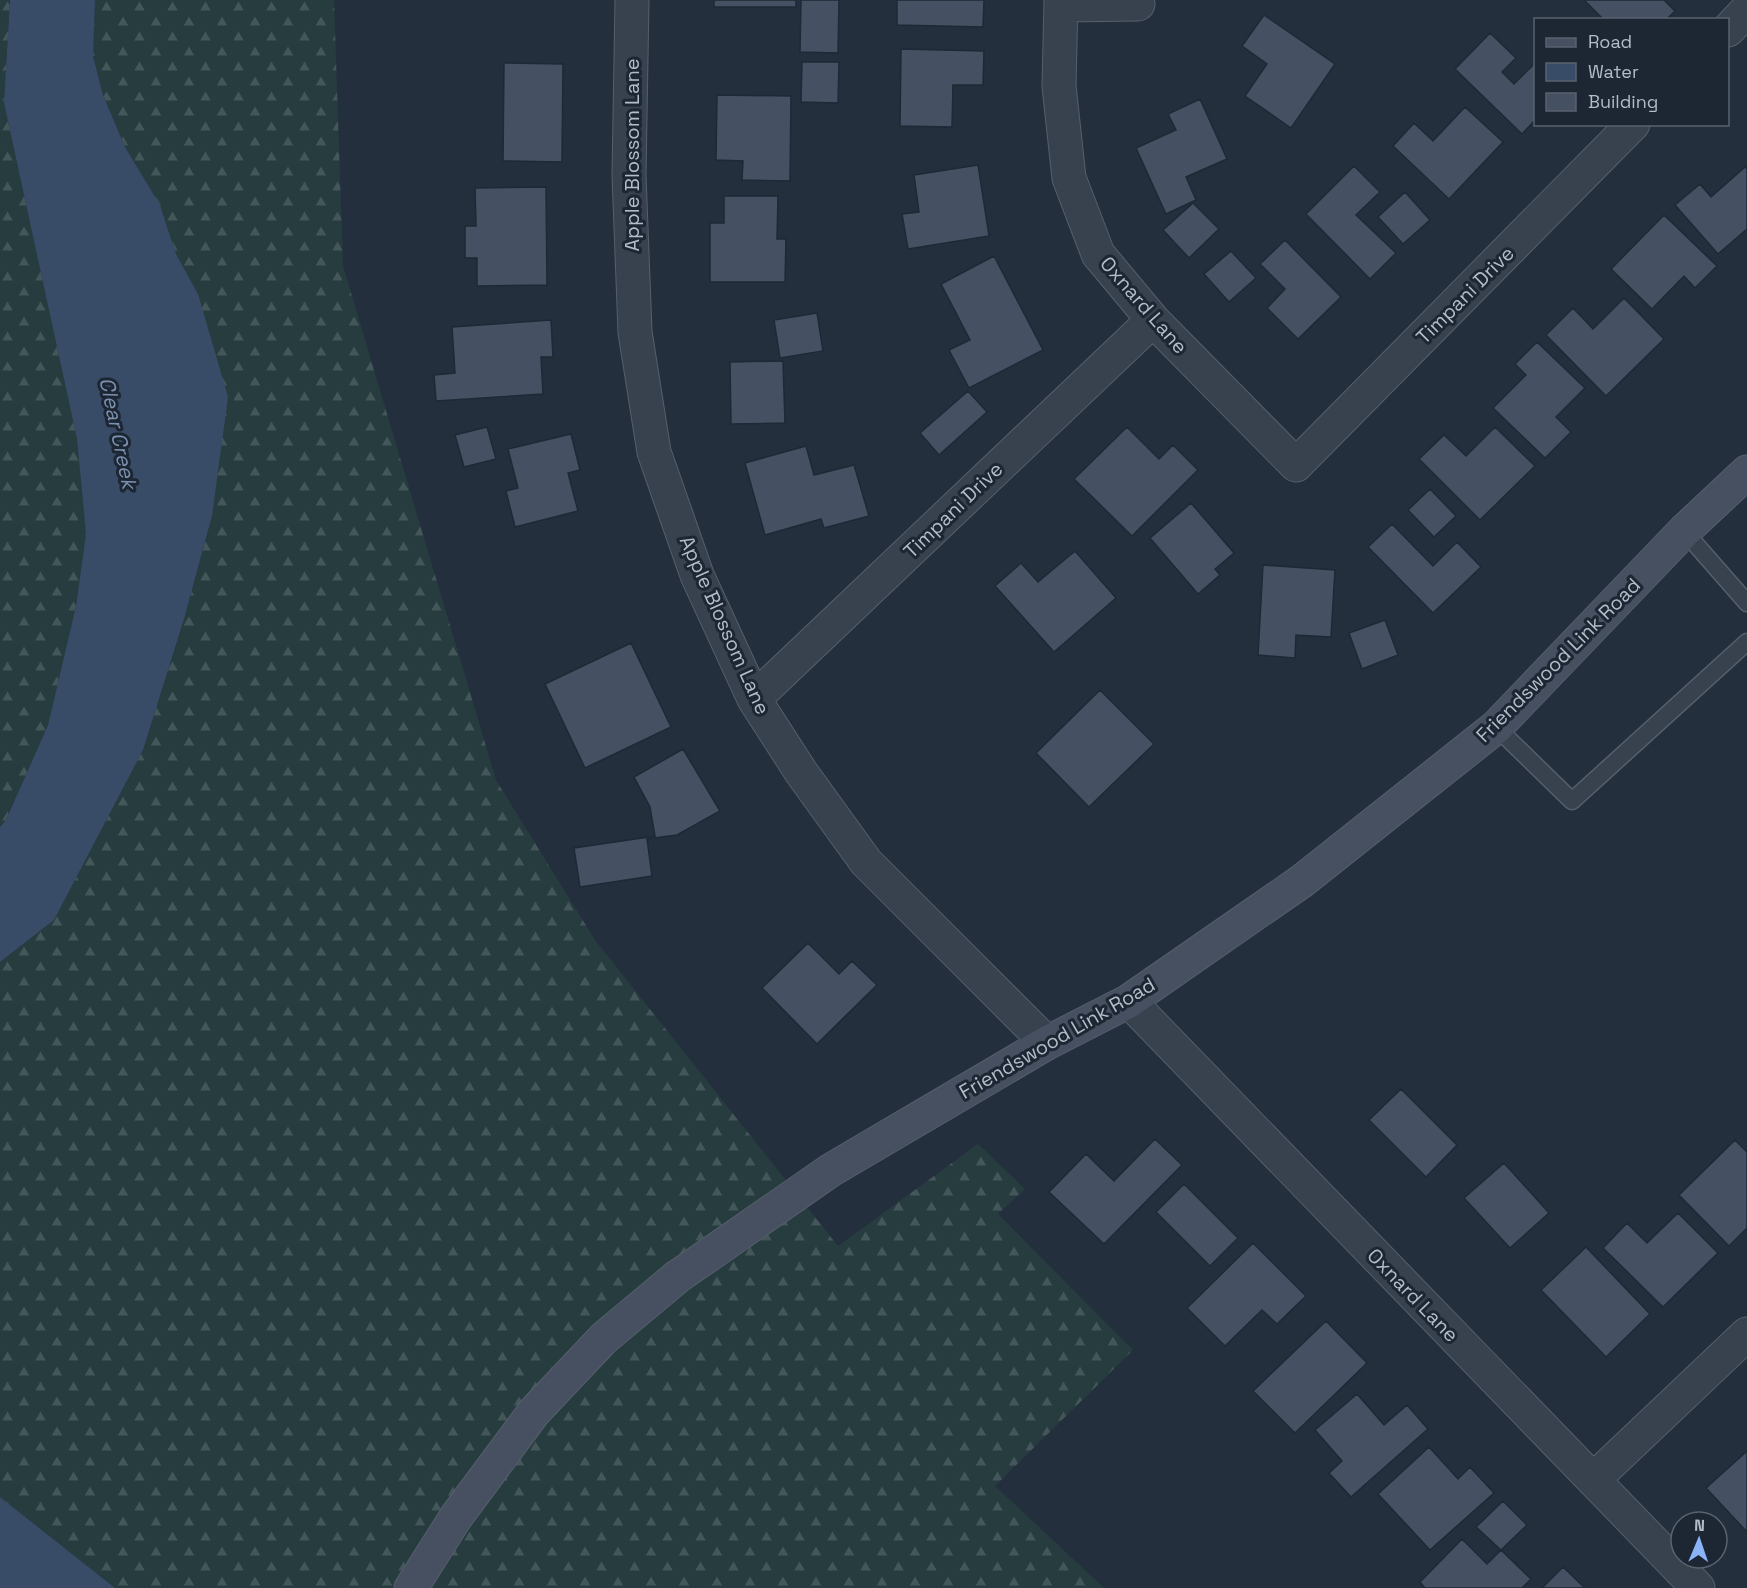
<svg xmlns="http://www.w3.org/2000/svg" width="1747" height="1588" viewBox="0 0 1747 1588" font-family="'Space Grotesk',sans-serif">
	<style>
		.forest { fill: url(#forest-firs) }
		.water { fill: #394c67 }
		.building { fill: #455162; stroke: #1f2835; stroke-width: 1.5 }
		.lines { fill: none; stroke-linecap: round; stroke-linejoin: round }
		.lane-casing { stroke: #565f6c; stroke-width: 19 }
		.street-casing { stroke: #565f6c; stroke-width: 35 }
		.secondary-casing { stroke: #565f6c; stroke-width: 35 }
		.lane { stroke: #38414e; stroke-width: 16 }
		.street { stroke: #38414e; stroke-width: 33 }
		.secondary { stroke: #465061; stroke-width: 33 }
		.labels { text-anchor: middle; stroke-width: 6; stroke-linejoin: round; paint-order: stroke }
		.street-label { font-size: 20px; fill: #b4bcc9; stroke: #1d2633 }
		.water-label { font-size: 21px; font-style: italic; fill: #7c92b1; stroke: #1d2633 }
	</style>
	<defs>
		<pattern id="forest-firs" width="22" height="20" patternUnits="userSpaceOnUse" patternTransform="scale(1.5)"><rect width="22" height="20" fill="#263c3f"/><path d="M5 1l3.5 6h-7zM16 11l3.5 6h-7z" fill="#435659"/></pattern>
	</defs>
	<rect width="100%" height="100%" fill="#242f3e"/>
	<path class="forest" d="M0,0H10L4,103L77,439L86,534L76,606L48,725L6,820L0,827Z
		M95,0H334L343,266L496,780L595,940L838,1246L978,1144L1025,1189L998,1214L1133,1350L995,1486L1104,1588H115L0,1497V962L54,920L143,750L184,619L212,516L198,294L176,254L160,205L125,147L103,95L93,56Z"/>
	<path class="water" d="M10,0H95L93,56L103,95L125,147L160,205L176,254L198,294L228,397L212,516L184,619L143,750L54,920L0,962V827L6,820L48,725L76,606L86,534L77,439L4,103Z
		M0,1497L115,1588H0Z"/>
	<path class="building" d="M714,0H796V7H714Z
		M801,0H839L838,53L800,52Z
		M897,0H984L983,27L897,25Z
		M1584,0H1664L1675,11L1666,20H1604Z
		M1264,15L1335,64L1291,128L1245,96L1267,64L1242,46Z
		M1490,33L1516,58L1502,72L1514,84L1536,62V119L1522,134L1455,69Z
		M901,49L984,51L983,85H953L952,127L900,126Z
		M802,62H839L838,103L801,102Z
		M504,63L563,64L562,162L503,161Z
		M717,95L791,96L790,181L742,180L743,161L716,160Z
		M1200,99L1227,159L1186,177L1196,200L1166,214L1136,148L1176,130L1168,114Z
		M1465,107L1503,142L1449,199L1393,146L1414,123L1433,141Z
		M978,165L989,236L908,249L902,214L919,212L914,175Z
		M1354,166L1380,192L1356,215L1396,253L1370,279L1306,214Z
		M1745,167L1747,169V229L1718,254L1675,205L1700,184L1711,197Z
		M546,187L547,285L477,286V258H465V226H476L475,188Z
		M1405,192L1430,220L1403,244L1378,217Z
		M724,196H778L777,239H786L785,282H710V223H724Z
		M1193,203L1219,229L1189,258L1163,230Z
		M1664,215L1717,266L1695,288L1684,276L1652,309L1611,269Z
		M1285,240L1341,297L1298,339L1267,308L1285,289L1260,264Z
		M1231,251L1256,278L1229,302L1204,274Z
		M994,256L1043,350L969,388L949,350L970,340L941,284Z
		M1624,298L1664,339L1606,396L1546,335L1573,308L1593,329Z
		M817,313L823,351L780,358L774,320Z
		M551,320L553,357H541L543,394L436,401L434,375L455,373L452,327Z
		M1537,342L1585,388L1556,417L1571,432L1545,458L1493,408L1526,375L1515,364Z
		M783,361L785,423L731,424L730,362Z
		M968,391L987,412L939,455L920,433Z
		M487,427L496,459L464,467L455,435Z
		M1127,427L1159,459L1173,445L1198,470L1132,536L1074,479Z
		M1495,427L1535,466L1480,520L1419,459L1444,435L1466,456Z
		M571,434L580,470L568,473L578,511L515,527L506,491L518,488L508,449Z
		M806,446L814,475L854,465L869,516L824,528L821,519L765,535L745,463Z
		M1430,489L1456,516L1434,537L1408,510Z
		M1191,503L1234,553L1215,569L1220,575L1198,594L1150,538Z
		M1392,524L1433,566L1457,542L1481,567L1433,613L1368,547Z
		M1075,551L1116,598L1054,652L995,586L1021,563L1038,582Z
		M1263,565L1335,570L1331,637L1296,635L1295,658L1258,655Z
		M1385,620L1398,655L1362,669L1349,633Z
		M631,643L671,727L585,768L545,684Z
		M1100,690L1154,744L1089,807L1036,753Z
		M683,749L720,811L677,835L647,839L652,876L580,887L574,848L655,836L650,807L634,777Z
		M808,943L839,974L852,961L877,985L817,1044L762,988Z
		M1401,1089L1457,1145L1426,1177L1369,1120Z
		M1155,1139L1182,1165L1104,1244L1049,1192L1086,1154L1114,1181Z
		M1735,1140L1747,1152V1228L1729,1246L1679,1195Z
		M1504,1163L1549,1213L1510,1248L1464,1198Z
		M1184,1184L1238,1238L1210,1266L1156,1212Z
		M1678,1213L1718,1253L1663,1307L1603,1248L1627,1223L1647,1243Z
		M1253,1243L1306,1296L1277,1324L1262,1310L1225,1346L1187,1308Z
		M1586,1247L1650,1314L1606,1357L1541,1290Z
		M1326,1321L1367,1363L1295,1433L1253,1391Z
		M1357,1394L1384,1425L1407,1405L1428,1429L1351,1497L1329,1473L1342,1461L1315,1430Z
		M1429,1447L1458,1479L1470,1467L1494,1493L1430,1550L1378,1494Z
		M1747,1451V1532L1706,1488Z
		M1503,1501L1527,1525L1501,1550L1476,1527Z
		M1462,1539L1487,1564L1501,1550L1531,1579L1522,1588H1425L1420,1582Z
		M1563,1567L1585,1588H1542Z"/>
	<g class="lines">
		<g class="lane-casing">
			<path id="lane" d="M1684,531L1747,603
				M1496,727L1572,801L1747,642"/>
		</g>
		<g class="street-casing">
			<path id="street" d="M632,0L629,175L635,332L654,452L697,575L754,699L801,772L866,862L1047,1043
				M1061,0L1059,86L1069,178L1098,254L1153,320L1296,465L1633,124
				M1061,5L1138,4
				M1728,30L1747,10
				M754,699L1153,320
				M1129,1001L1698,1588
				M1593,1480L1747,1334"/>
		</g>
		<g class="secondary-casing">
			<path id="secondary" d="M411,1588L456,1517L534,1412L604,1338L677,1277L831,1170L1047,1043L1129,1001L1302,881L1496,727L1684,531L1747,472"/>
		</g>
		<use href="#lane" class="lane"/>
		<use href="#street" class="street"/>
		<use href="#secondary" class="secondary"/>
	</g>
	<g class="labels">
		<g class="street-label">
			<text transform="translate(632 155) rotate(-90)" y="7">Apple Blossom Lane</text>
			<text transform="translate(1465 295) rotate(-45)" y="7">Timpani Drive</text>
			<text transform="translate(1144 305) rotate(49)" y="7">Oxnard Lane</text>
			<text transform="translate(953 510) rotate(-44)" y="7">Timpani Drive</text>
			<text transform="translate(725 625) rotate(66)" y="7">Apple Blossom Lane</text>
			<text transform="translate(1558 660) rotate(-45)" y="7">Friendswood Link Road</text>
			<text transform="translate(1057 1038) rotate(-30)" y="7">Friendswood Link Road</text>
			<text transform="translate(1413 1295) rotate(46)" y="7">Oxnard Lane</text>
		</g>
		<g class="water-label">
			<text transform="translate(118 433) rotate(78)" y="7">Clear Creek</text>
		</g>
	</g>
	<rect x="1534" y="18" width="195" height="108" fill="#1d2633" stroke="#59626f" stroke-width="1.5"/>
	<rect x="1546" y="38" width="30" height="9" fill="#465061" stroke="#59626f" stroke-width="1.5"/>
	<text x="1588" y="48" font-size="18" fill="#b4bcc9">Road</text>
	<rect x="1546" y="63" width="30" height="18" fill="#394c67" stroke="#59626f" stroke-width="1.5"/>
	<text x="1588" y="78" font-size="18" fill="#b4bcc9">Water</text>
	<rect x="1546" y="93" width="30" height="18" fill="#455162" stroke="#59626f" stroke-width="1.5"/>
	<text x="1588" y="108" font-size="18" fill="#b4bcc9">Building</text>
	<g transform="translate(1699 1540) rotate(2)"><circle r="28" fill="#1d2633" stroke="#59626f" stroke-width="1.5"/>
	<path d="M0-4.5L10 22L0 15L-10 22Z" fill="#8ab4f8"/>
	<text y="-9" font-size="16" font-weight="bold" text-anchor="middle" fill="#b4bcc9">N</text>
	</g>
</svg>
